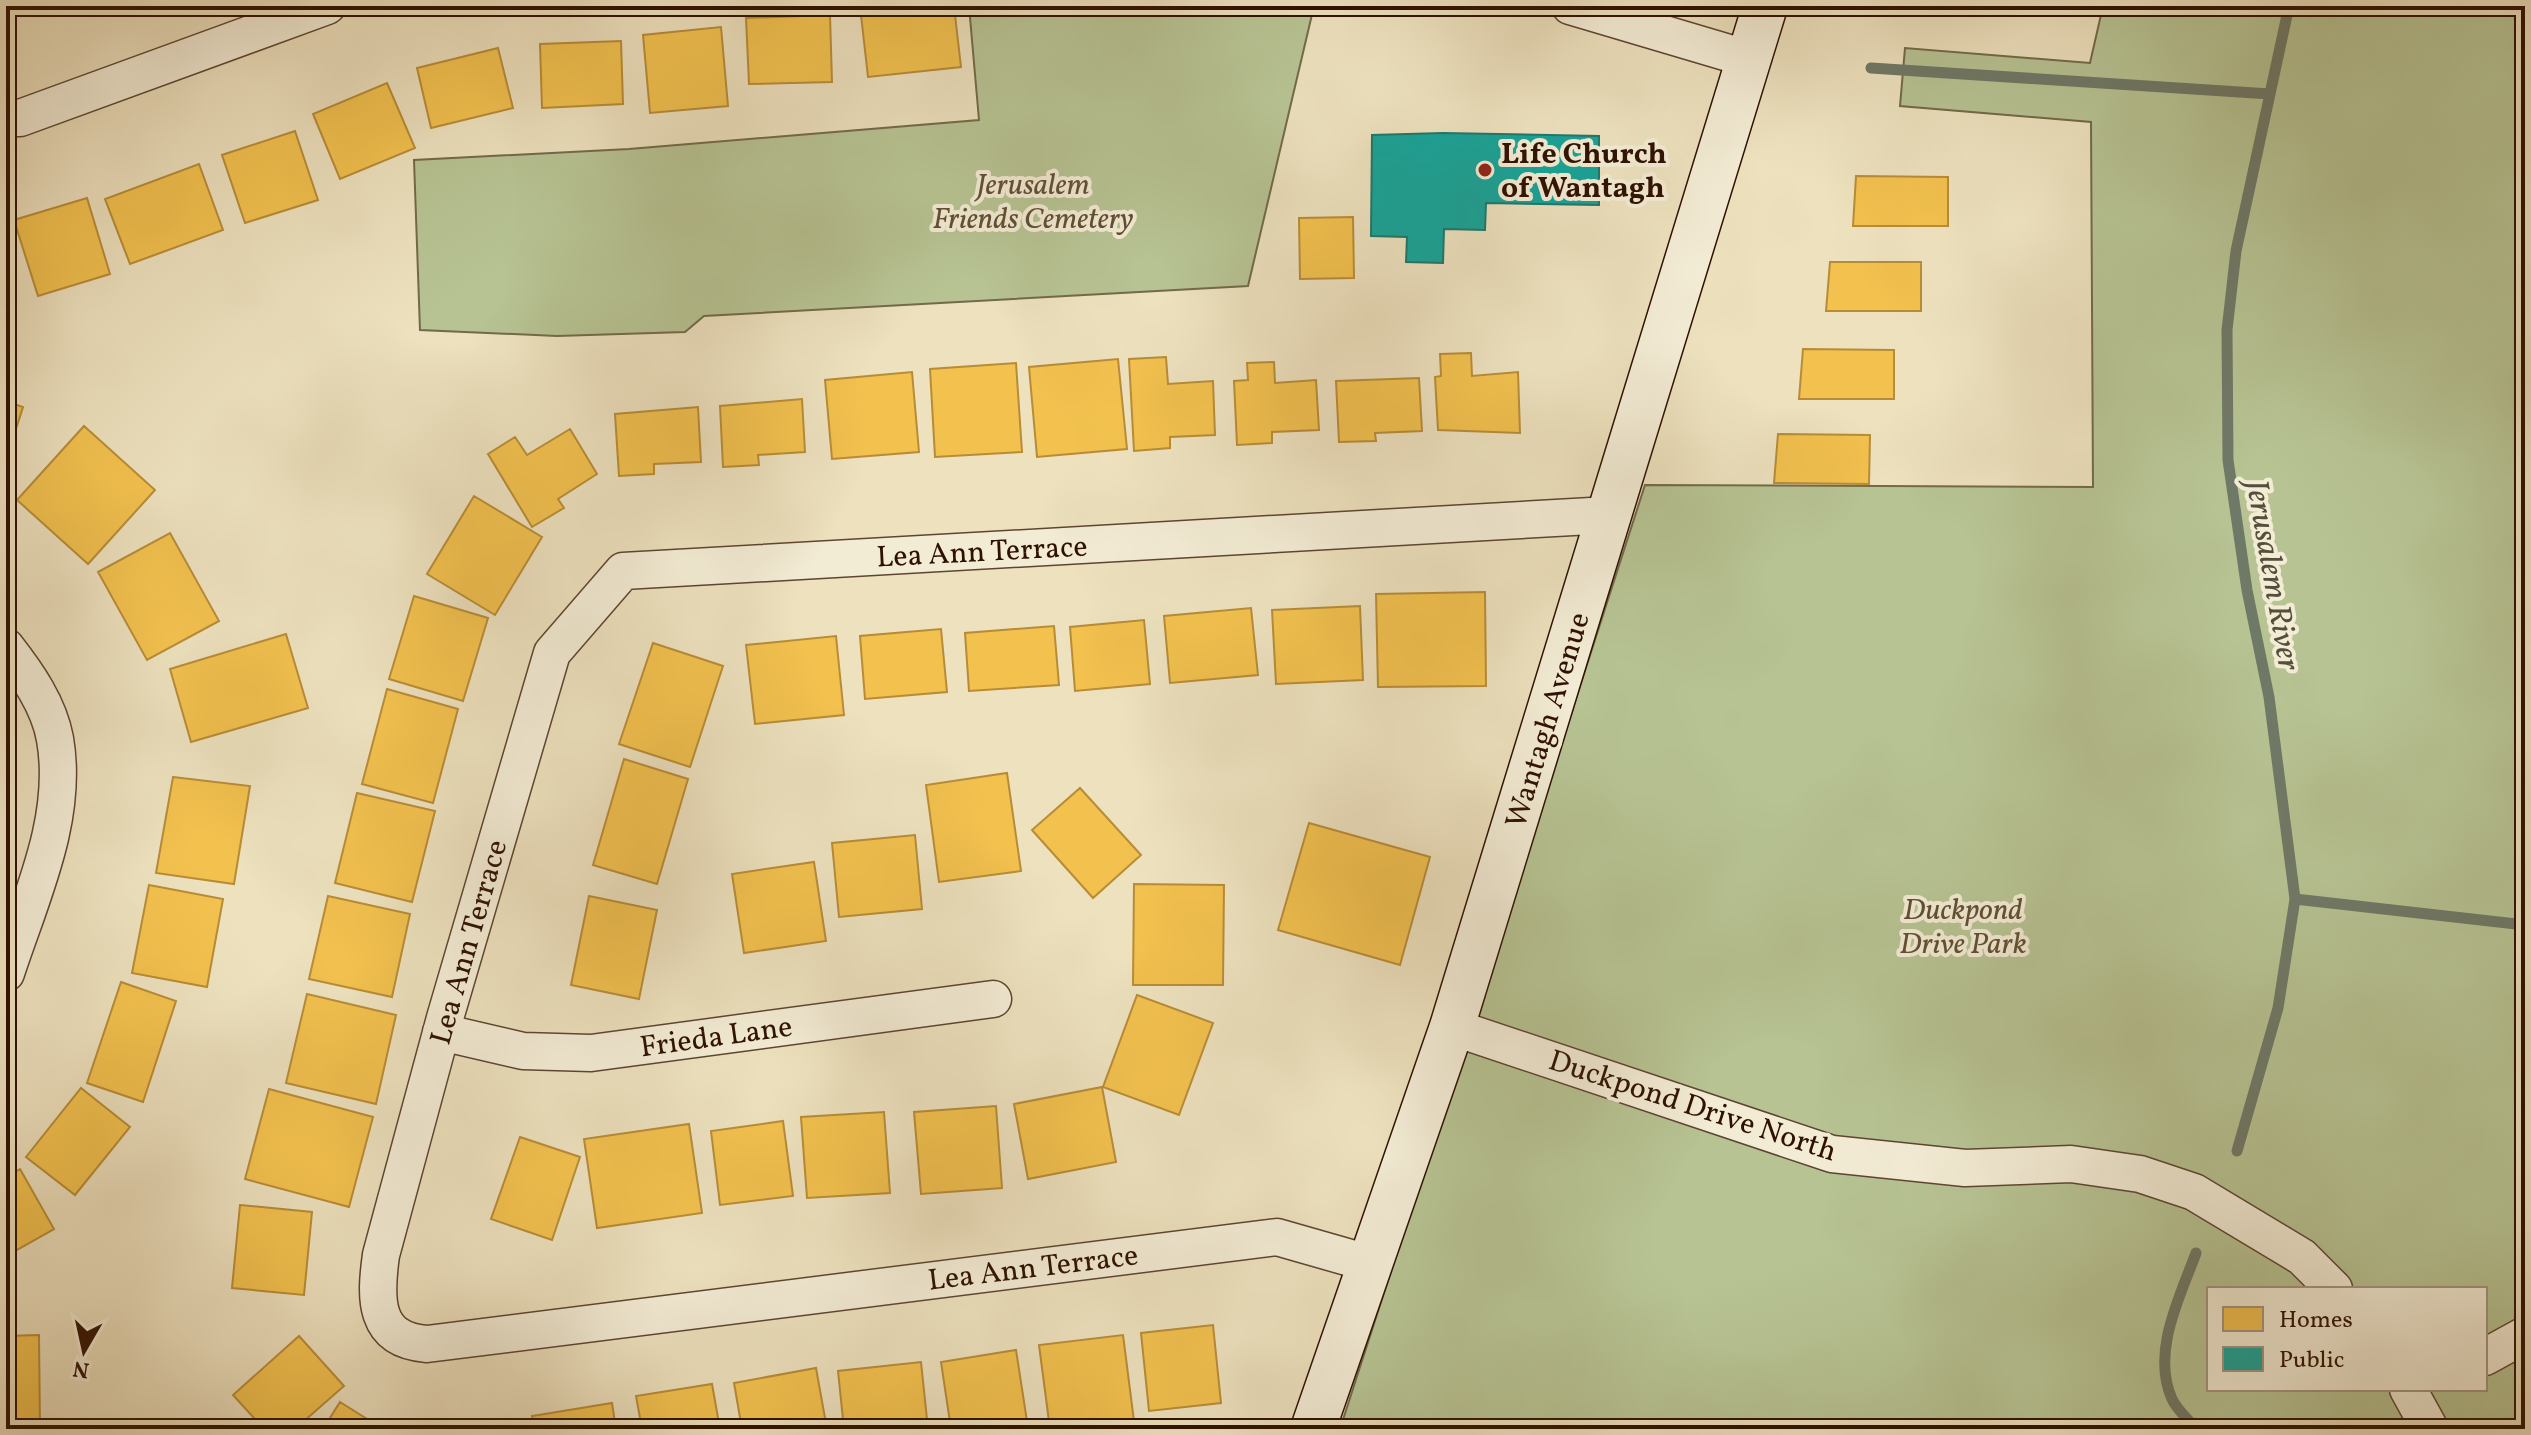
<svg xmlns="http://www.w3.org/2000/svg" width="2531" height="1435" viewBox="0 0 2531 1435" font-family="Vollkorn,serif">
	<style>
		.green { fill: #b7c393; stroke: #736a4a; stroke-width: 2; fill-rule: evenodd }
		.homes { fill: #f2c14e; stroke: #b88c37; stroke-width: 2 }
		.public { fill: #17a398; stroke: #1e776b; stroke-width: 2 }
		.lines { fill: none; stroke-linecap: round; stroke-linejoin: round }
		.stream { stroke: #6f7967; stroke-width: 11 }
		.street-casing { stroke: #5e4530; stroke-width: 39 }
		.secondary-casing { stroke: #2f1101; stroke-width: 47 }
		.street { stroke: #f3ecd5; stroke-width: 36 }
		.secondary { stroke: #f3ecd5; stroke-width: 44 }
		.poi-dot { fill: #8f2418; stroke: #f3ecd5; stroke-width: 3 }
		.labels { text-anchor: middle; stroke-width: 8; stroke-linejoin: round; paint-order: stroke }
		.poi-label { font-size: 30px; font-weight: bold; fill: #2f1101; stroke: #f3ecd5; text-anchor: start }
		.park-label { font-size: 30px; font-style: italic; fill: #5f4f34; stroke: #f3ecd5 }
		.street-label { font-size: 30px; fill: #2f1101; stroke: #f3ecd5 }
		.water-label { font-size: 32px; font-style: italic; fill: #544e3c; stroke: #f3ecd5 }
	</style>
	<rect width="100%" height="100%" fill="#ede1be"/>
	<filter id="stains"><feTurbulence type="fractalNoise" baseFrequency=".0025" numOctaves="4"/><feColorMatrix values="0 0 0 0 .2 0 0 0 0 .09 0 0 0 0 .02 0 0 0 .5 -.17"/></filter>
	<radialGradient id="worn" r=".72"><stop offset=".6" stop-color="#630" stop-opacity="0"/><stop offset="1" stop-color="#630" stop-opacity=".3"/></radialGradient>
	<path class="green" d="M969,6H1314L1248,286L704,316L685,332L557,336L420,330L414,160L629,149L979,120Z
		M2103,6H2525V1429H1340L1645,485L2093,487L2091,122L1900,106L1905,48L2090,63ZM2209,1289H2485V1389H2209Z"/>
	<path class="homes" d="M33,6H59L36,14Z
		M860,6H954L961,67L868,77Z
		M830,15L832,82L749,84L746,18Z
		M721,27L728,106L650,113L643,35Z
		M621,41L623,104L542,108L540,44Z
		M498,48L513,108L431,128L417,68Z
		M387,83L415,148L340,179L313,114Z
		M295,131L318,200L245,223L222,155Z
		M199,164L223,230L130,264L105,199Z
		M1856,176L1948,177V226H1853Z
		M87,198L110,274L38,296L14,220Z
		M1353,217L1354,278L1300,279L1299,218Z
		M1830,262H1921V311H1826Z
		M1803,349L1894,350V399H1799Z
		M1471,353L1472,376L1518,372L1520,433L1438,430L1435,377L1441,376L1440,354Z
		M1166,357L1168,384L1213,381L1215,435L1170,437V448L1134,451L1129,359Z
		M1118,359L1127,449L1037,457L1029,367Z
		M1274,362L1275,383L1316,380L1319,430L1272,432V443L1237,445L1234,381L1248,380L1247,363Z
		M1016,363L1022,452L935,457L930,369Z
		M912,372L919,452L832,459L825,380Z
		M1419,378L1422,431L1375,433L1376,441L1339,442L1336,381Z
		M802,399L805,452L758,455L759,465L723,467L720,406Z
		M6,401L23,407L6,460Z
		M698,407L701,462L654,464V474L619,476L615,414Z
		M84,426L155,490L88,564L17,500Z
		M570,429L597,474L558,499L564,508L532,527L488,454L515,437L527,455Z
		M1778,434L1870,435L1869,484L1774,483Z
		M474,496L542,537L495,615L427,574Z
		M170,533L219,621L147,660L98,572Z
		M1485,592L1486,686L1378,687L1376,594Z
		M414,596L488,618L463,701L389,679Z
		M1360,606L1363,680L1276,684L1272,610Z
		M1251,608L1258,675L1170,683L1164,616Z
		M1144,620L1150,684L1075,691L1070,627Z
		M1054,626L1059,685L969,691L965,633Z
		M941,629L947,692L865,699L860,636Z
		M286,634L308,708L191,742L170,669Z
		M836,636L844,715L755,724L746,645Z
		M653,643L723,666L690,767L619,744Z
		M387,689L458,709L433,803L362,784Z
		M624,759L688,779L657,884L593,865Z
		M1007,773L1021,871L939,882L926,785Z
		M173,777L250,786L234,884L156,873Z
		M1080,788L1141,855L1093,898L1032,830Z
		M357,793L435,811L412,902L335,883Z
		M1309,823L1430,857L1400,965L1278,930Z
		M915,835L922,909L839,917L832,843Z
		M814,862L826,941L744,953L732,874Z
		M1134,884L1224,885L1223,985H1133Z
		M149,885L223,899L207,987L132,973Z
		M328,896L410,914L392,997L309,979Z
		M589,896L657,910L639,999L571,985Z
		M121,982L176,1001L143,1102L87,1083Z
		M307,994L396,1015L376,1104L286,1083Z
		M1137,995L1213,1023L1179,1115L1103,1087Z
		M1102,1087L1116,1162L1028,1179L1014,1104Z
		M81,1088L130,1127L75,1195L26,1157Z
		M269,1089L373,1117L349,1207L245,1179Z
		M996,1106L1002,1188L921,1194L914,1112Z
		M884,1112L890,1193L807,1198L801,1117Z
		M783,1121L793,1196L720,1205L711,1131Z
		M689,1124L702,1213L597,1228L584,1139Z
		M520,1137L580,1157L552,1240L491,1219Z
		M20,1169L54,1229L6,1256V1177Z
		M240,1205L312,1212L304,1295L232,1288Z
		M1213,1325L1221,1403L1149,1411L1141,1333Z
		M39,1335L40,1429H6V1336Z
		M1123,1335L1135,1429H1050L1039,1345Z
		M299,1336L344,1386L295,1429H264L233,1395Z
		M1016,1350L1027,1421L951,1429L941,1362Z
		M921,1362L928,1429H844L838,1371Z
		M816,1368L827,1429H742L734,1383Z
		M712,1384L720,1429H642L636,1396Z
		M340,1402L383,1429H323Z
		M612,1403L616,1429H534L532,1416Z"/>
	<path class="public" d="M1443,133L1599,136V205L1486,203L1485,230L1444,229L1443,263L1406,262L1407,237L1371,236L1372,135Z"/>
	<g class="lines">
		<path class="stream" d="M1871,68L2270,94
			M2295,899L2525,925
			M2237,1151L2278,1008L2295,899L2269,697L2247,590L2228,460L2227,330L2236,251L2289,6
			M2196,1253C2180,1297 2151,1352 2172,1399C2177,1410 2189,1420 2196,1429"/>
		<g class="street-casing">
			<path id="street" d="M1570,6L1749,59
				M6,118H20L327,6
				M6,647C27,674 49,705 55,739C69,819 30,899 6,973
				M1452,1027L1832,1154L1965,1168L2071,1164L2140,1174L2194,1192L2302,1257L2334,1289
				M441,1032L523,1051L591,1053L993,999
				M1368,1263L1277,1237L427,1344C373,1340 375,1298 381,1255L445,1018L552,653L623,571L1609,515
				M2485,1357L2525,1335
				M2408,1389L2430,1429"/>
		</g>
		<g class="secondary-casing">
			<path id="secondary" d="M1313,1429L1452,1027L1765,6"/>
		</g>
		<use href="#street" class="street"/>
		<use href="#secondary" class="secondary"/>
	</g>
	<circle class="poi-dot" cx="1485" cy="170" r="8"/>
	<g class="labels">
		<g class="poi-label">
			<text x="1501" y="163">Life Church<tspan x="1501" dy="34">of Wantagh</tspan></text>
		</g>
		<g class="park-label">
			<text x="1033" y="194">Jerusalem<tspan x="1033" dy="34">Friends Cemetery</tspan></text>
			<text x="1963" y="919">Duckpond<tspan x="1963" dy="34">Drive Park</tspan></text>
		</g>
		<g class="street-label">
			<text transform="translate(982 551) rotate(-3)" y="10">Lea Ann Terrace</text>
			<text transform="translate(1547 720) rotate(-73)" y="10">Wantagh Avenue</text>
			<text transform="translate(468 942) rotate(-74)" y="10">Lea Ann Terrace</text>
			<text transform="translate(716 1036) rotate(-8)" y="10">Frieda Lane</text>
			<text transform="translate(1693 1105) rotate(18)" y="10">Duckpond Drive North</text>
			<text transform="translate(1033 1267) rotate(-7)" y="10">Lea Ann Terrace</text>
		</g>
		<g class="water-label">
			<text transform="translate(2274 575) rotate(80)" y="11">Jerusalem River</text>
		</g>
	</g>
	<rect width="2531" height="1435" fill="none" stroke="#ede1be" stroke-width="32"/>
	<rect x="8" y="8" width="2515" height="1419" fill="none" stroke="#2f1101" stroke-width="4"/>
	<rect x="16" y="16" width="2499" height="1403" fill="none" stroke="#2f1101" stroke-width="2"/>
	<rect x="2207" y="1287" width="280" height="104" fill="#f3ecd5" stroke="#a59480" stroke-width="2"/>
	<rect x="2223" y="1307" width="40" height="24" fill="#f2c14e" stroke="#a59480" stroke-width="2"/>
	<text x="2279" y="1327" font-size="24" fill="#2f1101">Homes</text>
	<rect x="2223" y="1347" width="40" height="24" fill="#17a398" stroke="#a59480" stroke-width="2"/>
	<text x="2279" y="1367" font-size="24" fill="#2f1101">Public</text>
	<g transform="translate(84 1351) rotate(189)" stroke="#f3ecd5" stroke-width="6" paint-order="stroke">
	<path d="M0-6L14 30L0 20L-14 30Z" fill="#2f1101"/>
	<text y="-12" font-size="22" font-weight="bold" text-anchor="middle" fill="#2f1101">N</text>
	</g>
	<rect width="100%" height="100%" filter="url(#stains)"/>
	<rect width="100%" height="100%" fill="url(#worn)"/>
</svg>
